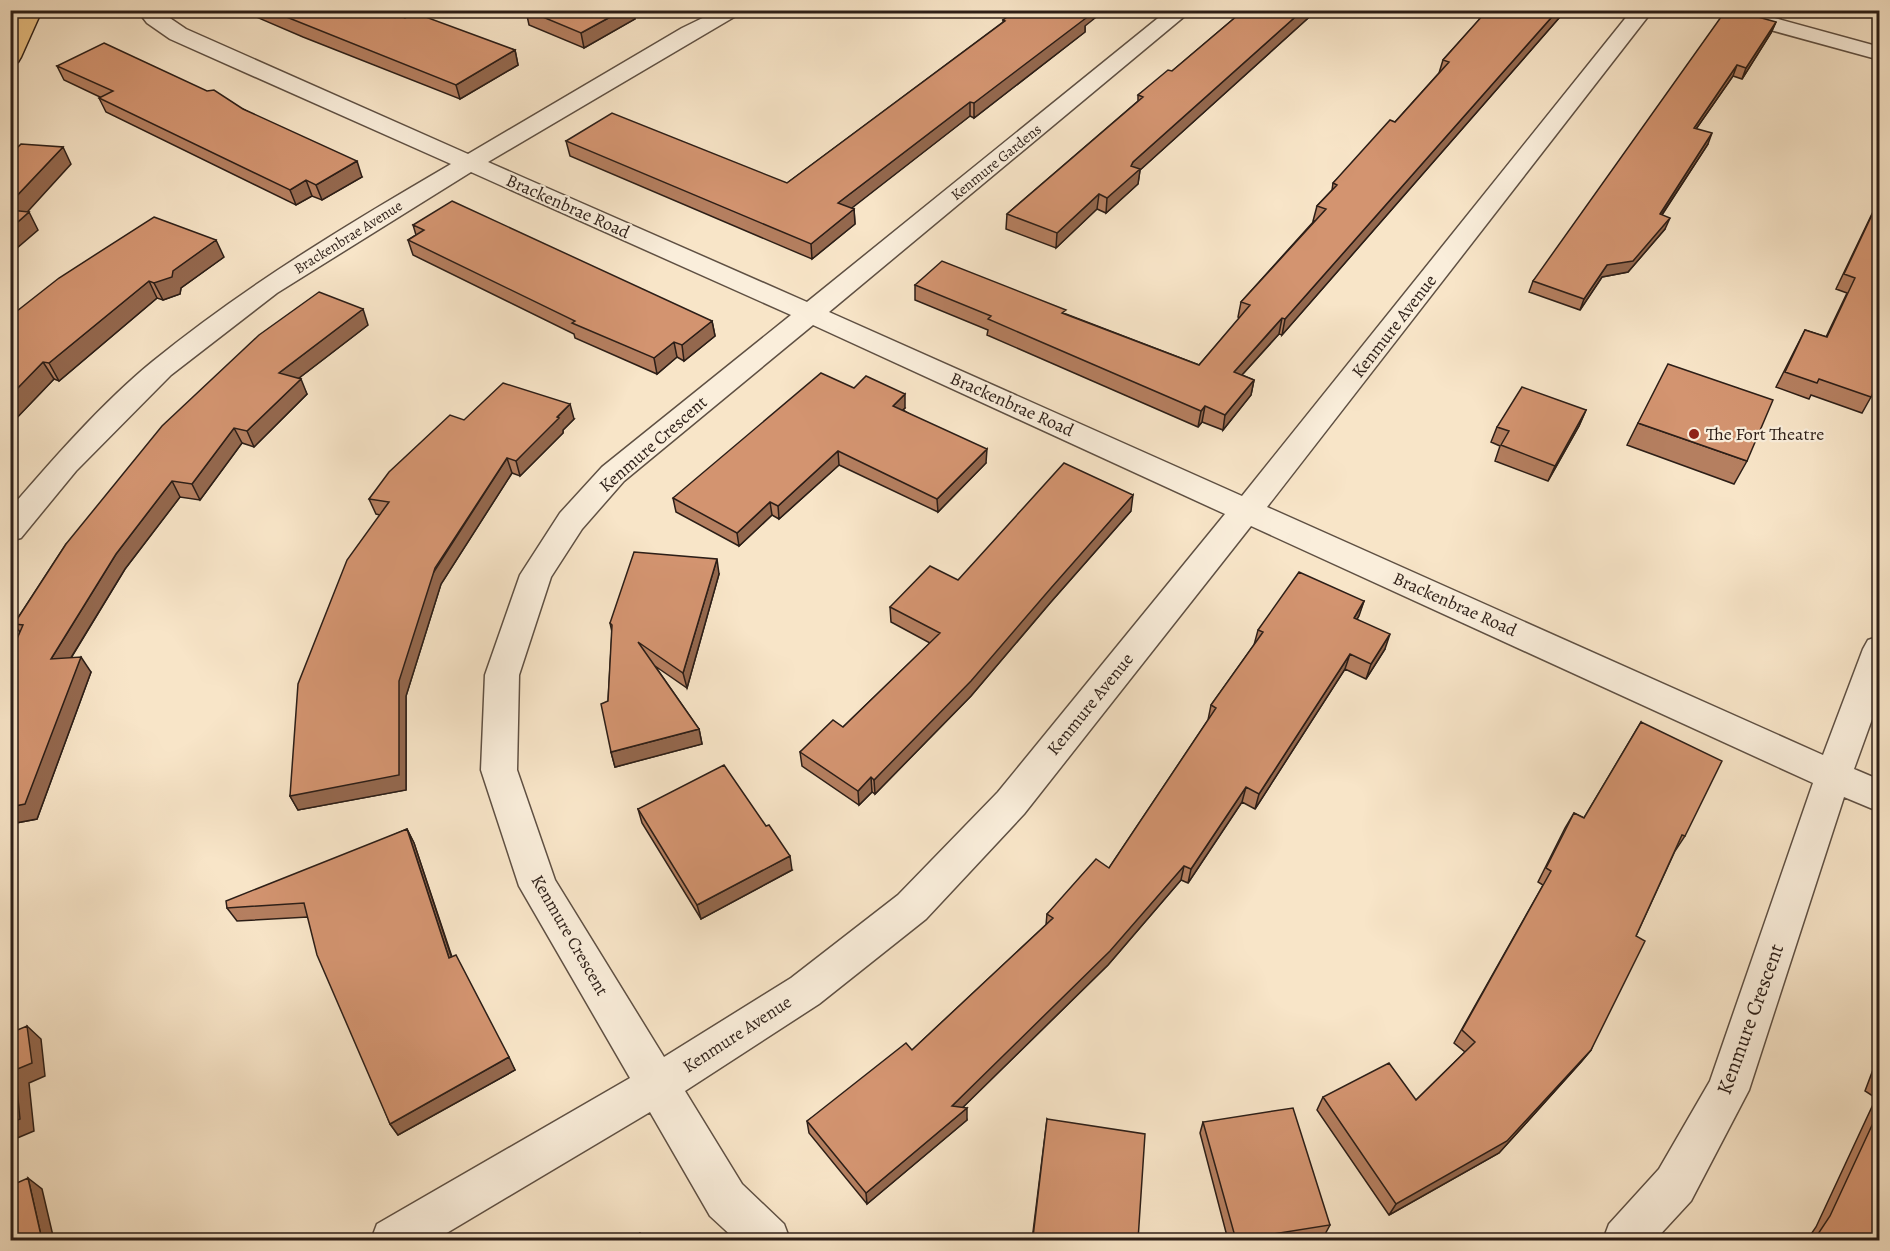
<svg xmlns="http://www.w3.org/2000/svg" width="1890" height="1251" viewBox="0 0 1890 1251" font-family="Alegreya,serif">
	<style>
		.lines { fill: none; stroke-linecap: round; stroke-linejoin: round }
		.street-casing { stroke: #5f5043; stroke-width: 3 }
		.primary-casing { stroke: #2c1e17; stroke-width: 3 }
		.street { fill: #faeedb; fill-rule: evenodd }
		.primary { fill: #ecc284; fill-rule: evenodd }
		.wall { fill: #b57f60; stroke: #2c1e17; stroke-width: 1.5 }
		.shaded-wall { fill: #94684e; stroke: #2c1e17; stroke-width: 1.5 }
		.building { fill: #d39470; stroke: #2c1e17; stroke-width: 1.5 }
		.poi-dot { fill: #8f2418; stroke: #faeedb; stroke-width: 2 }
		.labels { text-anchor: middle; stroke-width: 4.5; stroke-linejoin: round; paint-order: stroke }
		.far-street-label { font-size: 15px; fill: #2c1e17; stroke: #faeedb }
		.street-label { font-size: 18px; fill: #2c1e17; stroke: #faeedb }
		.poi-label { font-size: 18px; fill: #2c1e17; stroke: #faeedb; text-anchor: start }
		.near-street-label { font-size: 21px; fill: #2c1e17; stroke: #faeedb }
	</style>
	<rect width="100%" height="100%" fill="#f8e5c8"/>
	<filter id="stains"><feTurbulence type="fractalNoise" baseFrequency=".00333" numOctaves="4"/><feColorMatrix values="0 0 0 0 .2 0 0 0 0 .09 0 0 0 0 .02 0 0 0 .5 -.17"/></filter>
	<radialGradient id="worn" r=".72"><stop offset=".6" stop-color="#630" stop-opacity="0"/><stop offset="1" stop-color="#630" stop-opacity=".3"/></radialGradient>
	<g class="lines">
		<g class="street-casing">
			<path id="street" d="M137,10H158L186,29L468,154L682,28L719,10H746L488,162L807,302L1168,10H1192L829,312L1242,496L1632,10H1653L1267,507L1823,755L1863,649L1868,640L1880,636V697L1854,769L1880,780V812L1844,797L1749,1090L1691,1201L1655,1240H1603L1609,1224L1659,1169L1710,1081L1813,783L1251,526L1024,814L926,919L819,1004L685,1091L742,1184L784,1224L790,1240H736L710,1216L650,1112L435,1240H371L377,1224L630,1078L519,886L481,770L485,675L520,575L560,513L602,467L791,315L471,172L277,293L171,375L76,471L21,538L10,541V509C53,459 102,403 152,362C245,286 348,224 451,164L170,39L147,23ZM813,325L1225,514L998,792L898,895L791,978L664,1057L555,880L517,770L519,675L551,577L582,529L624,481Z
				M1709,10H1745L1880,47V60L1712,14Z"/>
		</g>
		<g class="primary-casing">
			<path id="primary" d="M21,10H42L21,57L18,62L10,63V33Z"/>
		</g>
		<use href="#street" class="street"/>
		<use href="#primary" class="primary"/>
	</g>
	<path class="wall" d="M240,10H385L405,18L515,50L518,65L460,99L303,37Z
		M644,10L634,16L635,19L584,48L529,25L526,11Z
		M1244,10H1317L1140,170L1138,184L1106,213L1097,209L1056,248L1006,229L1007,214L1138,101V95L1172,71Z
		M1484,10H1566L1282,335L1279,334L1242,375L1254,380L1251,395L1223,430L1202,422L1198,427L987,335L988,330L915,300V285L1066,314L1199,365L1240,318L1238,317L1241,302L1314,221H1313L1317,206L1332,190L1333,183L1395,122L1439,73L1443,60L1479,20L1481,14Z
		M1755,10H1796L1794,15L1785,12L1781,18Z
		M1003,20L1085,26V32L974,118L970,116L851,208L854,209L855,224L812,259L570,156L566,141L787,183L1003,22Z
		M1776,22L1771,33L1742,79L1733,76L1696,129L1708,144L1662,215L1665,229L1628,272L1602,277L1580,310L1529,292L1533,281Z
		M57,66L243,109L362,177L322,200L312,196L296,205L106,112L99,98L100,97L64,80Z
		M1880,197V378L1871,397L1862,413L1811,395L1809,399L1776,387L1805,330L1826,337L1847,293L1836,289Z
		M413,225L712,321L715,336L684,361L677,357L657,374L575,338L574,334L413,255L408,240L416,235Z
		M224,257L181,288L180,294L163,300L157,298L59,381L54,379L10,425V310L17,311Z
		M368,325L299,378L307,394L254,447L242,443L200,500L180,497L125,569L71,658L91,672L37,819L16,823L10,846V655L20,632L14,624L66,544Z
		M854,388L905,408L903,410L986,463L938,512L839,465L779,519L772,515L739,546L676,512L673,498Z
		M1586,410L1579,426L1548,481L1495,461L1500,446L1491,442L1497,427Z
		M574,419L563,430V433L520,476L512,473L441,584L406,696V790L298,810L290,796L380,515L376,514L369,499L464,420Z
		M1638,423L1747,461L1734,484L1627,445Z
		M1131,511L1050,603L971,696L875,794L872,792L859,805L802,766L800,752L843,727L930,643L891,622L890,607Z
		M719,574L687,688L655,666L699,729L702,744L615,767L611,752L608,701L612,632L610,623Z
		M1364,601L1357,619L1385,649L1366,679L1345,669L1255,809L1242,802L1188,883L1181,880L1108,965L963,1107L967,1120L867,1204L809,1133L807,1121L912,1050L1046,925L1047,914L1109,868L1208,720L1211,705L1254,645L1258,630Z
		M1641,722L1685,836L1675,851L1636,936L1591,1050L1581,1062L1499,1153L1389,1215L1317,1110L1323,1097L1416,1100L1465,1052L1454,1043L1543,885L1538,882L1565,828L1574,813L1584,818Z
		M638,809L792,870L701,919L642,823Z
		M407,829L414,843L452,957L515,1070L398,1135L390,1124L308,917L237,921L227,908Z
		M1880,1051V1240H1807L1816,1227L1876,1098L1865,1091Z
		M1047,1119L1138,1240H1032Z
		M1203,1122L1330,1225L1324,1236L1294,1240H1228L1200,1133Z"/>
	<path class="shaded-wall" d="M623,10H644L634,16L635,19L584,48L581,33Z
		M1088,10H1105L1085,26V32L974,118V103Z
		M1303,10H1317L1140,170L1138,184L1106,213L1107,198L1131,166L1133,162Z
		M1558,10H1566L1282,335L1285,319Z
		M1776,22L1771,33L1742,79L1746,68Z
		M515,50L518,65L460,99L456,85Z
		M1737,65L1733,76L1689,139L1694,128Z
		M970,102V116L839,218L838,203Z
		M1712,133L1708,144L1655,225L1660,214Z
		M63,147L71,164L20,220L29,212L38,230L10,254V203Z
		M357,161L362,177L322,200L316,185Z
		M306,180L312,196L296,205L290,190Z
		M1099,194L1097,209L1056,248L1057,233Z
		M854,209L855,224L812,259L811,244Z
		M1670,218L1665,229L1628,272L1602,277L1580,310L1584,299L1607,265Z
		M216,240L224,257L181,288L180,294L163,300L154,283Z
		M149,281L157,298L59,381L49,363Z
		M363,309L368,325L286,388L279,373Z
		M1282,318L1279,334L1231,387L1234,372Z
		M712,321L715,336L684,361L682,345Z
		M674,342L677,357L657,374L654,358Z
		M43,362L54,379L10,425V396Z
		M301,379L307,394L254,447L247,431Z
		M1254,380L1251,395L1223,430L1225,415Z
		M905,394V408L893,419V406Z
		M570,404L574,419L563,430V433L520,476L516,461Z
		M1205,406L1202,422L1198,427L1201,411Z
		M1586,410L1579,426L1548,481L1555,466Z
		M234,428L242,443L200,500L192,484Z
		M987,449L986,463L938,512L937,499Z
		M838,451L839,465L779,519L778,506Z
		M507,458L512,473L441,584L406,696V790L298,810L290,796Z
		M172,481L180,497L125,569L61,674L51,659L116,554Z
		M1133,495L1131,511L1050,603L971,696L875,794L874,780Z
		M770,502L772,515L739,546L737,533Z
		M717,559L719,574L687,688L683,673Z
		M1364,601L1359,616L1349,633L1354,618Z
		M1390,634L1385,649L1366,679L1371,664Z
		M1350,654L1345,669L1255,809L1259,794Z
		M81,657L91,672L37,819L16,823L10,846V807Z
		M699,729L702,744L615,767L611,752Z
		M871,777L872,792L859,805L858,791Z
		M1246,787L1242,802L1188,883L1191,869Z
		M407,829L414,843L456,971L449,958Z
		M790,856L792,870L701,919L697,905Z
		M1184,866L1181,880L1108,965L952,1118V1106Z
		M27,1026L41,1039L45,1076L29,1083L34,1131L10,1141V1123L15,1070Z
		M1591,1050L1581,1062L1499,1153L1389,1215L1396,1204Z
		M509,1057L515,1070L398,1135L390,1124Z
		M967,1108V1120L867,1204L866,1193Z
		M28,1178L42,1189L54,1240H42Z"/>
	<path class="building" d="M269,10H385L405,18L415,13L515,50L456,85Z
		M526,10H623L581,33Z
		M1017,10H1088L1081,16L1086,18L974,103L970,102L838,203L854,209L811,244L566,141L612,113L787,183L1005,21L1003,20Z
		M1244,10H1303L1133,162L1131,166L1140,169L1107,198L1099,194L1057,233L1007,214L1143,97L1138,95L1168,70L1172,71Z
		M1484,10H1558L1285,319L1282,318L1234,372L1254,380L1225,415L1205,406L1201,411L988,319L991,316L915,285L942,261L1066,310L1062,313L1199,365L1250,305L1241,302L1326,209L1317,206L1337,185L1333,183L1390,120L1395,122L1449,62L1443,60L1484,14H1481Z
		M1726,10H1733L1776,22L1746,68L1737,65L1694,128L1712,133L1660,214L1670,218L1633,261L1607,265L1584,299L1533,281Z
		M104,43L207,91L214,90L243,109L357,161L316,185L306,180L290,190L99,98L113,91L57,66Z
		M21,144L63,147L10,203V151H14Z
		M1880,198V378L1871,397L1819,379L1817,383L1785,372L1805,330L1827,337L1855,278L1844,274Z
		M452,201L712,321L682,345L674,342L654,358L572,323L575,321L408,240L424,230L413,225Z
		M10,210L29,212L10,229Z
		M154,217L216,240L173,271L172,277L154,283L149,281L49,363L43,362L10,396V310L17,311L59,278Z
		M319,292L363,309L279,373L301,379L247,431L234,428L192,484L172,481L116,554L51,659L81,657L25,804L10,807V655L23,625L14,624L66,544L162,426L259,335Z
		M1668,364L1773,400L1747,461L1638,423Z
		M821,373L854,388L866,376L905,394L893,406L987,449L937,499L838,451L778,506L770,502L737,533L673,498Z
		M503,383L570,404L557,417L559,418L516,461L507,458L435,568L399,681V775L290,796L298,684L347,560L389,502L369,499L389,472L450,415L464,420Z
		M1522,387L1586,410L1555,466L1501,445L1509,431L1497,427Z
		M1064,463L1133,495L1051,588L971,681L874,780L871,777L858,791L800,752L833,720L843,727L940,633L890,607L930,566L958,580Z
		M634,552L717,559L683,673L638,642L699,729L611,752L601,704L608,701L612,625L610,623Z
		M1299,572L1364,601L1354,618L1390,634L1371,664L1350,654L1259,794L1246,787L1191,869L1184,866L1110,951L952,1106L967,1108L866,1193L807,1121L906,1043L912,1050L1053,918L1047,914L1096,859L1109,868L1216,708L1211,705L1263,632L1258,630Z
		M1641,722L1722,761L1685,836L1682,835L1636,936L1645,941L1591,1050L1507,1141L1396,1204L1323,1097L1389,1063L1416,1100L1475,1042L1462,1030L1551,871L1546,868L1574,813L1584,818Z
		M724,765L766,826L769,825L790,856L697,905L638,809Z
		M407,829L449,958L456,955L509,1057L390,1124L317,955L304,903L227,908L226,901Z
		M27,1026L32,1063L15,1070L20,1119L10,1123V1033Z
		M1293,1108L1330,1225L1236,1240L1203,1122Z
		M1880,1108V1240H1814L1830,1216Z
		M1047,1119L1145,1134L1138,1240H1056L1033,1237Z
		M28,1178L42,1240H10V1186Z
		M640,1233L644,1240H628Z"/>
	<circle class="poi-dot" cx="1694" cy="434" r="6"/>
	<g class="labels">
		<g class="far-street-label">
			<text transform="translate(996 162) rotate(-39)" y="5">Kenmure Gardens</text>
			<text transform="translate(348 237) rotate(-32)" y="5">Brackenbrae Avenue</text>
		</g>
		<g class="street-label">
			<text transform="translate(568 206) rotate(24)" y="6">Brackenbrae Road</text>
			<text transform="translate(1394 326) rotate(-52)" y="6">Kenmure Avenue</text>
			<text transform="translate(1012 404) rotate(24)" y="6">Brackenbrae Road</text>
			<text transform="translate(653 444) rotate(-41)" y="6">Kenmure Crescent</text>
			<text transform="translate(1455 604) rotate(24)" y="6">Brackenbrae Road</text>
			<text transform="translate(1090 704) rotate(-51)" y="6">Kenmure Avenue</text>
			<text transform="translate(570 935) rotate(60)" y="6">Kenmure Crescent</text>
			<text transform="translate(737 1034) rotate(-33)" y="6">Kenmure Avenue</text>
		</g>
		<g class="poi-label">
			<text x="1706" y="440">The Fort Theatre</text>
		</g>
		<g class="near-street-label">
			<text transform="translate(1750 1019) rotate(-70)" y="7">Kenmure Crescent</text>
		</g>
	</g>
	<rect width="1890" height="1251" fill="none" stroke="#f8e5c8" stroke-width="36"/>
	<rect x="12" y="12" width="1866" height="1227" fill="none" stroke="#2c1e17" stroke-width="3"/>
	<rect x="18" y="18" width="1854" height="1215" fill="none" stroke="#2c1e17" stroke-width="1.5"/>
	<rect width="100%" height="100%" filter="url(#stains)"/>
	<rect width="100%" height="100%" fill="url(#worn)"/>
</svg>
